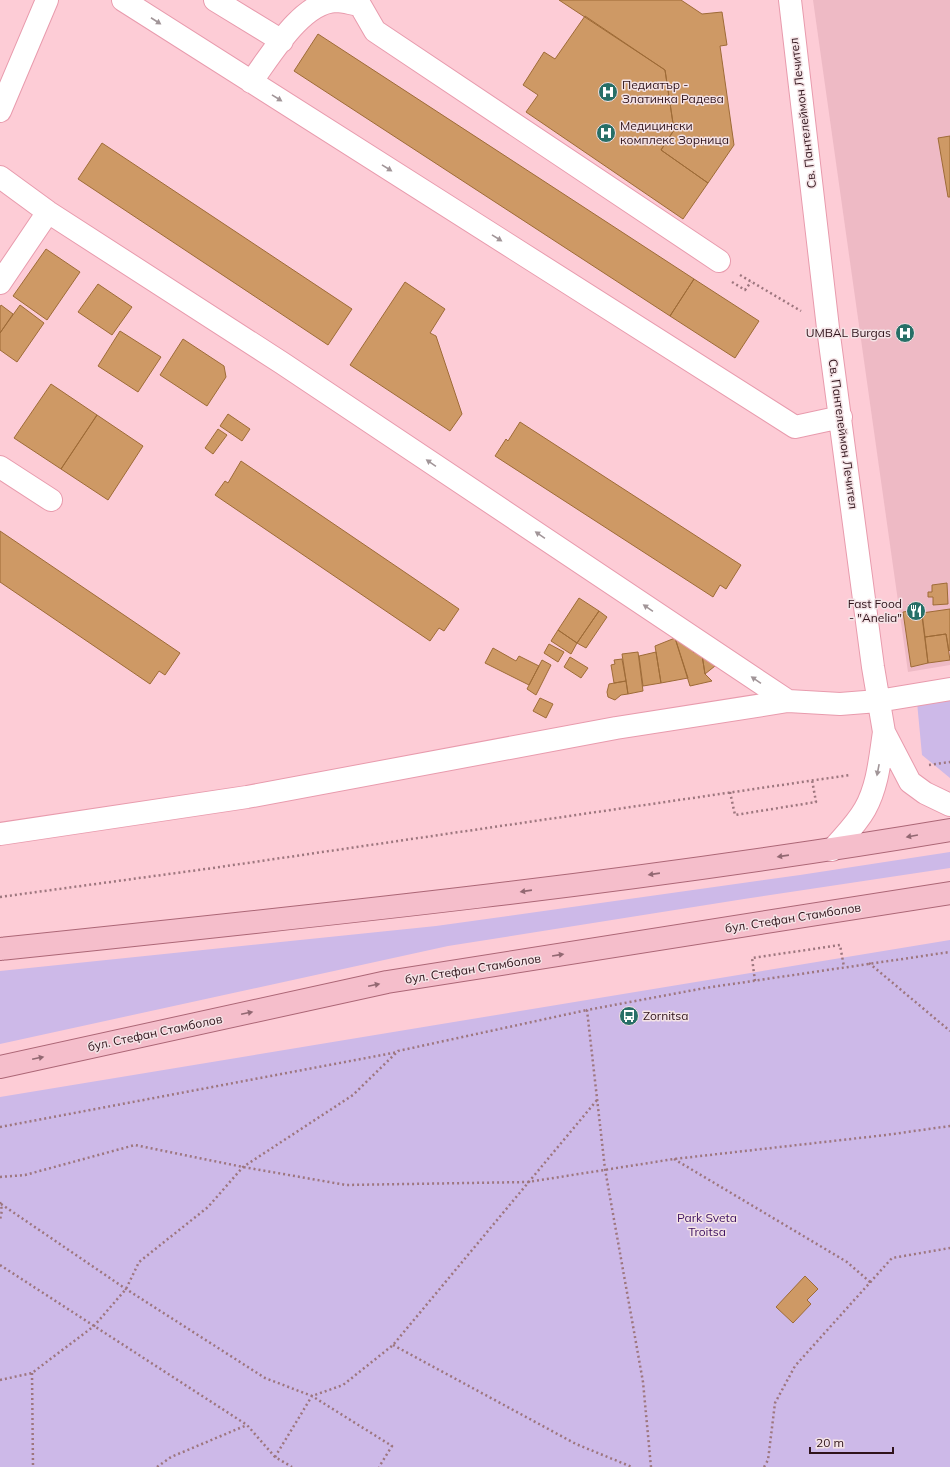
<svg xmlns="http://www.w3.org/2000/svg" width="950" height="1467" viewBox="0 0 950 1467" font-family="Mulish,sans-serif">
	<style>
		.built { fill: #eebac5 }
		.green { fill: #cdb9e8 }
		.building { fill: #ce9965; stroke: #9e6b37 }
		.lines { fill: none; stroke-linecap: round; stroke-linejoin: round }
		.minor-casing { stroke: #e89bad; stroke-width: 24 }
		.major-casing { stroke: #ac6676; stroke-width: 24 }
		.path { stroke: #9d767e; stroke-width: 2.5; stroke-dasharray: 2 3; stroke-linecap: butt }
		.minor { stroke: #fff; stroke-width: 22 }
		.major { stroke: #f5becb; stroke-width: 22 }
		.oneway { fill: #a19598 }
		.oneway2 { fill: #926872 }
		.labels { text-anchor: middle; stroke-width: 3; stroke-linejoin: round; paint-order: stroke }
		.poi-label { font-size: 12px; fill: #2f131a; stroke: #f4e3e6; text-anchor: start }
		.street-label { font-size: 12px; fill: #2f131a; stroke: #f4e3e6 }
		.park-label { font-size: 12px; fill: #3d1061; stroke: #f4e3e6 }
	</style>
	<rect width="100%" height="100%" fill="#fdccd6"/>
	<path class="built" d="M813,0H950V665L908,672Z"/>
	<path class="green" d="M950,697V778L922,755L917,702Z
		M950,852V868L744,899L448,946L0,1044V971L436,926L800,875Z
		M950,940V1467H0V1097Z"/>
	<path class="building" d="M559,0H681L702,14L722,12L727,45L720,46L734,145L708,183L661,150L674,130L665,70Z
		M585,16L665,70L674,130L661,150L708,183L683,219L526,112L538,95L523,85L544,52L555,59Z
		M318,34L694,279L670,316L294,71Z
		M950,136V197H948L938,138Z
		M102,143L352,309L328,345L78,179Z
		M46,249L80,272L47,320L13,296Z
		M694,279L759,321L735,358L670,316Z
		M405,282L445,309L430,333L436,336L462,414L450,431L350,365Z
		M98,284L132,307L112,335L78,312Z
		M1,305L13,314L0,333V307Z
		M20,305L44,323L17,362L0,350V333Z
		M120,331L161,357L138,392L98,366Z
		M183,339L224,366L226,377L207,406L160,375Z
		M51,384L97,415L61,469L14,438Z
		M228,414L250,429L242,441L220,426Z
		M97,415L143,446L108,500L61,469Z
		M520,422L741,565L726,589L720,585L713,597L495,456L506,439L508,441Z
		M218,429L227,435L213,454L205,448Z
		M241,461L459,609L444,631L439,628L430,641L215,495L225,481L228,483Z
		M0,531L180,653L165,675L159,671L150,684L0,582Z
		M947,583L948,604L933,605V597H928V592H932V585Z
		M579,598L599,611L577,643L558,630Z
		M921,609L928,663L911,667L903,612Z
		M950,609V650L949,651L946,634L925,637L922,613Z
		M599,611L607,617L586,648L577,643Z
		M558,630L577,643L571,654L551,641Z
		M946,634L950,660L928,663L925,637Z
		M675,638L688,678L661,683L655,646Z
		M675,638L695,647L693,652L702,655L705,674L712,681L690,686Z
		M549,644L564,652L558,662L544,653Z
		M493,648L516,661L519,656L539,666L529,685L485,663Z
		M638,652L643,691L628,694L622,654Z
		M656,652L661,683L643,686L639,656Z
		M702,655L720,662L705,674Z
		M570,657L588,668L581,678L564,667Z
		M622,659L626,681L614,683L611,665L615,664L614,660Z
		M542,660L551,665L536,695L527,689Z
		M626,681L628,694L621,695L615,700L608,697L607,692L609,684Z
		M540,698L553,704L546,718L533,711Z
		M805,1276L818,1289L807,1300L811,1304L793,1323L776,1307Z"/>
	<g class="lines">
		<g class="minor-casing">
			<path id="minor" d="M123,0L795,427L841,417
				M215,0L282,41
				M790,0L828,328L873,667L884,732L910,782L925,793L950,805
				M251,82C270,57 301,2 336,1C344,1 352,4 360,5L375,31L719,261
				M0,111L47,0
				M0,177L48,212L282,363L788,701
				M0,283L48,212
				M0,467L51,500
				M0,834L247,797L616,728L788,701L840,704L878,701L950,689
				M832,850C843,837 856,825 865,809C878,786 880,758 884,732"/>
		</g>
		<g class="major-casing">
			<path id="major" d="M0,949C317,916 635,883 950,830
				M0,1067L387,982L950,893"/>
		</g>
		<path class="path" d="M740,275L801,311
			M732,282L745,290L751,282
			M929,765L950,762
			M730,792L735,815L816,802L812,780
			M0,897L213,868L850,775
			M869,963L950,1031
			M755,981L752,958L840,945L844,967
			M0,1127L398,1052
			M674,1159L847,1262L870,1282
			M0,1177L25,1175L135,1145L243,1167L346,1185L528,1182L674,1159L886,1135L950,1126
			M0,1202L2,1210L0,1220
			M1,1204L126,1289L265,1378L312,1396L343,1385L393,1345L597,1100
			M0,1265L247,1425L275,1457L292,1467
			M393,1345L576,1444L632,1467
			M32,1373L33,1467
			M0,1380L32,1373L94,1326L126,1289L139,1262L208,1207L243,1167L353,1095L398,1051L587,1010
			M275,1457L312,1396L392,1446L379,1467
			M157,1467L171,1457L247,1425
			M651,1467L643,1382L605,1169L587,1010L705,988L950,952
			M764,1467L768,1460L775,1403L795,1366L892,1258L950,1248"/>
		<use href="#minor" class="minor"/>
		<use href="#major" class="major"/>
	</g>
	<defs><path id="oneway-solid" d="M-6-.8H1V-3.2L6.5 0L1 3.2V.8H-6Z"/></defs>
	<g class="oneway">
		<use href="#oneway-solid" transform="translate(156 21) rotate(33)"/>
		<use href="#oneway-solid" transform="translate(277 98) rotate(32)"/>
		<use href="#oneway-solid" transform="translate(387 168) rotate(32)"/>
		<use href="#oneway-solid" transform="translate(497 238) rotate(32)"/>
		<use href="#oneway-solid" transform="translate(431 463) rotate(-146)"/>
		<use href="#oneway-solid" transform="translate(540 535) rotate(-146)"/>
		<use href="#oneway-solid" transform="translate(648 608) rotate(-146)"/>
		<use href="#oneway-solid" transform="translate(756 680) rotate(-146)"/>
		<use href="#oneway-solid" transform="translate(878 770) rotate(101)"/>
	</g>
	<g class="oneway2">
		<use href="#oneway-solid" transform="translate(912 836) rotate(170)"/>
		<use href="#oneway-solid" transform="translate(783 856) rotate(172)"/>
		<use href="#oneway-solid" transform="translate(654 874) rotate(172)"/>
		<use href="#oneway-solid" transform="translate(526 891) rotate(172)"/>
		<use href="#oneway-solid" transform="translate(558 955) rotate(-9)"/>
		<use href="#oneway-solid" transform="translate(374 985) rotate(-12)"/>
		<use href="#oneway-solid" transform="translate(247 1013) rotate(-12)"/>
		<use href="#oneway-solid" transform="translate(38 1058) rotate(-12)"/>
	</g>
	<defs>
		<g id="hospital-disc" transform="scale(1)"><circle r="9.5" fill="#276f67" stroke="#f4e3e6"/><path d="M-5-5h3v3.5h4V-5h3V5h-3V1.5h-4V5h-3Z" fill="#fff"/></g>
		<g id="restaurant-disc" transform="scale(1)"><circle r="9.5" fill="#276f67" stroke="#f4e3e6"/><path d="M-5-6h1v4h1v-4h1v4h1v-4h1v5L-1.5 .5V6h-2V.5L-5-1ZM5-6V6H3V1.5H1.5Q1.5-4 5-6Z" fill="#fff"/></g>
		<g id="bus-disc" transform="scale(1)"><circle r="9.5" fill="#276f67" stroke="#f4e3e6"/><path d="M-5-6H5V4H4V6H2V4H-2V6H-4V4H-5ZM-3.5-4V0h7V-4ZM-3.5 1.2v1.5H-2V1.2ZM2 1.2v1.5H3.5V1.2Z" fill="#fff"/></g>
	</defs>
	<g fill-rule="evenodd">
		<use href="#hospital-disc" x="608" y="92"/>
		<use href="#hospital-disc" x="606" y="133"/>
		<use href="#hospital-disc" x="905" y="333"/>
		<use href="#restaurant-disc" x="916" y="611"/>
		<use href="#bus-disc" x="629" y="1016"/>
	</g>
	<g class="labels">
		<g class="poi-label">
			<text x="622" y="89">Педиатър -<tspan x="622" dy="14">Златинка Радева</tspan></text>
			<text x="620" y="130">Медицински<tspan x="620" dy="14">комплекс Зорница</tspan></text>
			<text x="891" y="337" text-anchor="end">UMBAL Burgas</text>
			<text x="902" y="608" text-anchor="end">Fast Food<tspan x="902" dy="14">- "Anelia"</tspan></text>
			<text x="643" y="1020">Zornitsa</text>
		</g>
		<g class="street-label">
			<text transform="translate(803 113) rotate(-97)" y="4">Св. Пантелеймон Лечител</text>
			<text transform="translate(843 434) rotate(82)" y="4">Св. Пантелеймон Лечител</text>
			<text transform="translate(793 918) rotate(-9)" y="4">бул. Стефан Стамболов</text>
			<text transform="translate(473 969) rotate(-9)" y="4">бул. Стефан Стамболов</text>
			<text transform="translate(155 1033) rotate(-12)" y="4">бул. Стефан Стамболов</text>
		</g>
		<g class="park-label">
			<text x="707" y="1222">Park Sveta<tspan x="707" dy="14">Troitsa</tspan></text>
		</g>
	</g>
	<path d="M810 1447v6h83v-6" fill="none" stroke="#2f131a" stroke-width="2"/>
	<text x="816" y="1447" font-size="12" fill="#2f131a" stroke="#f4e3e6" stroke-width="3" paint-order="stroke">20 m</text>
</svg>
